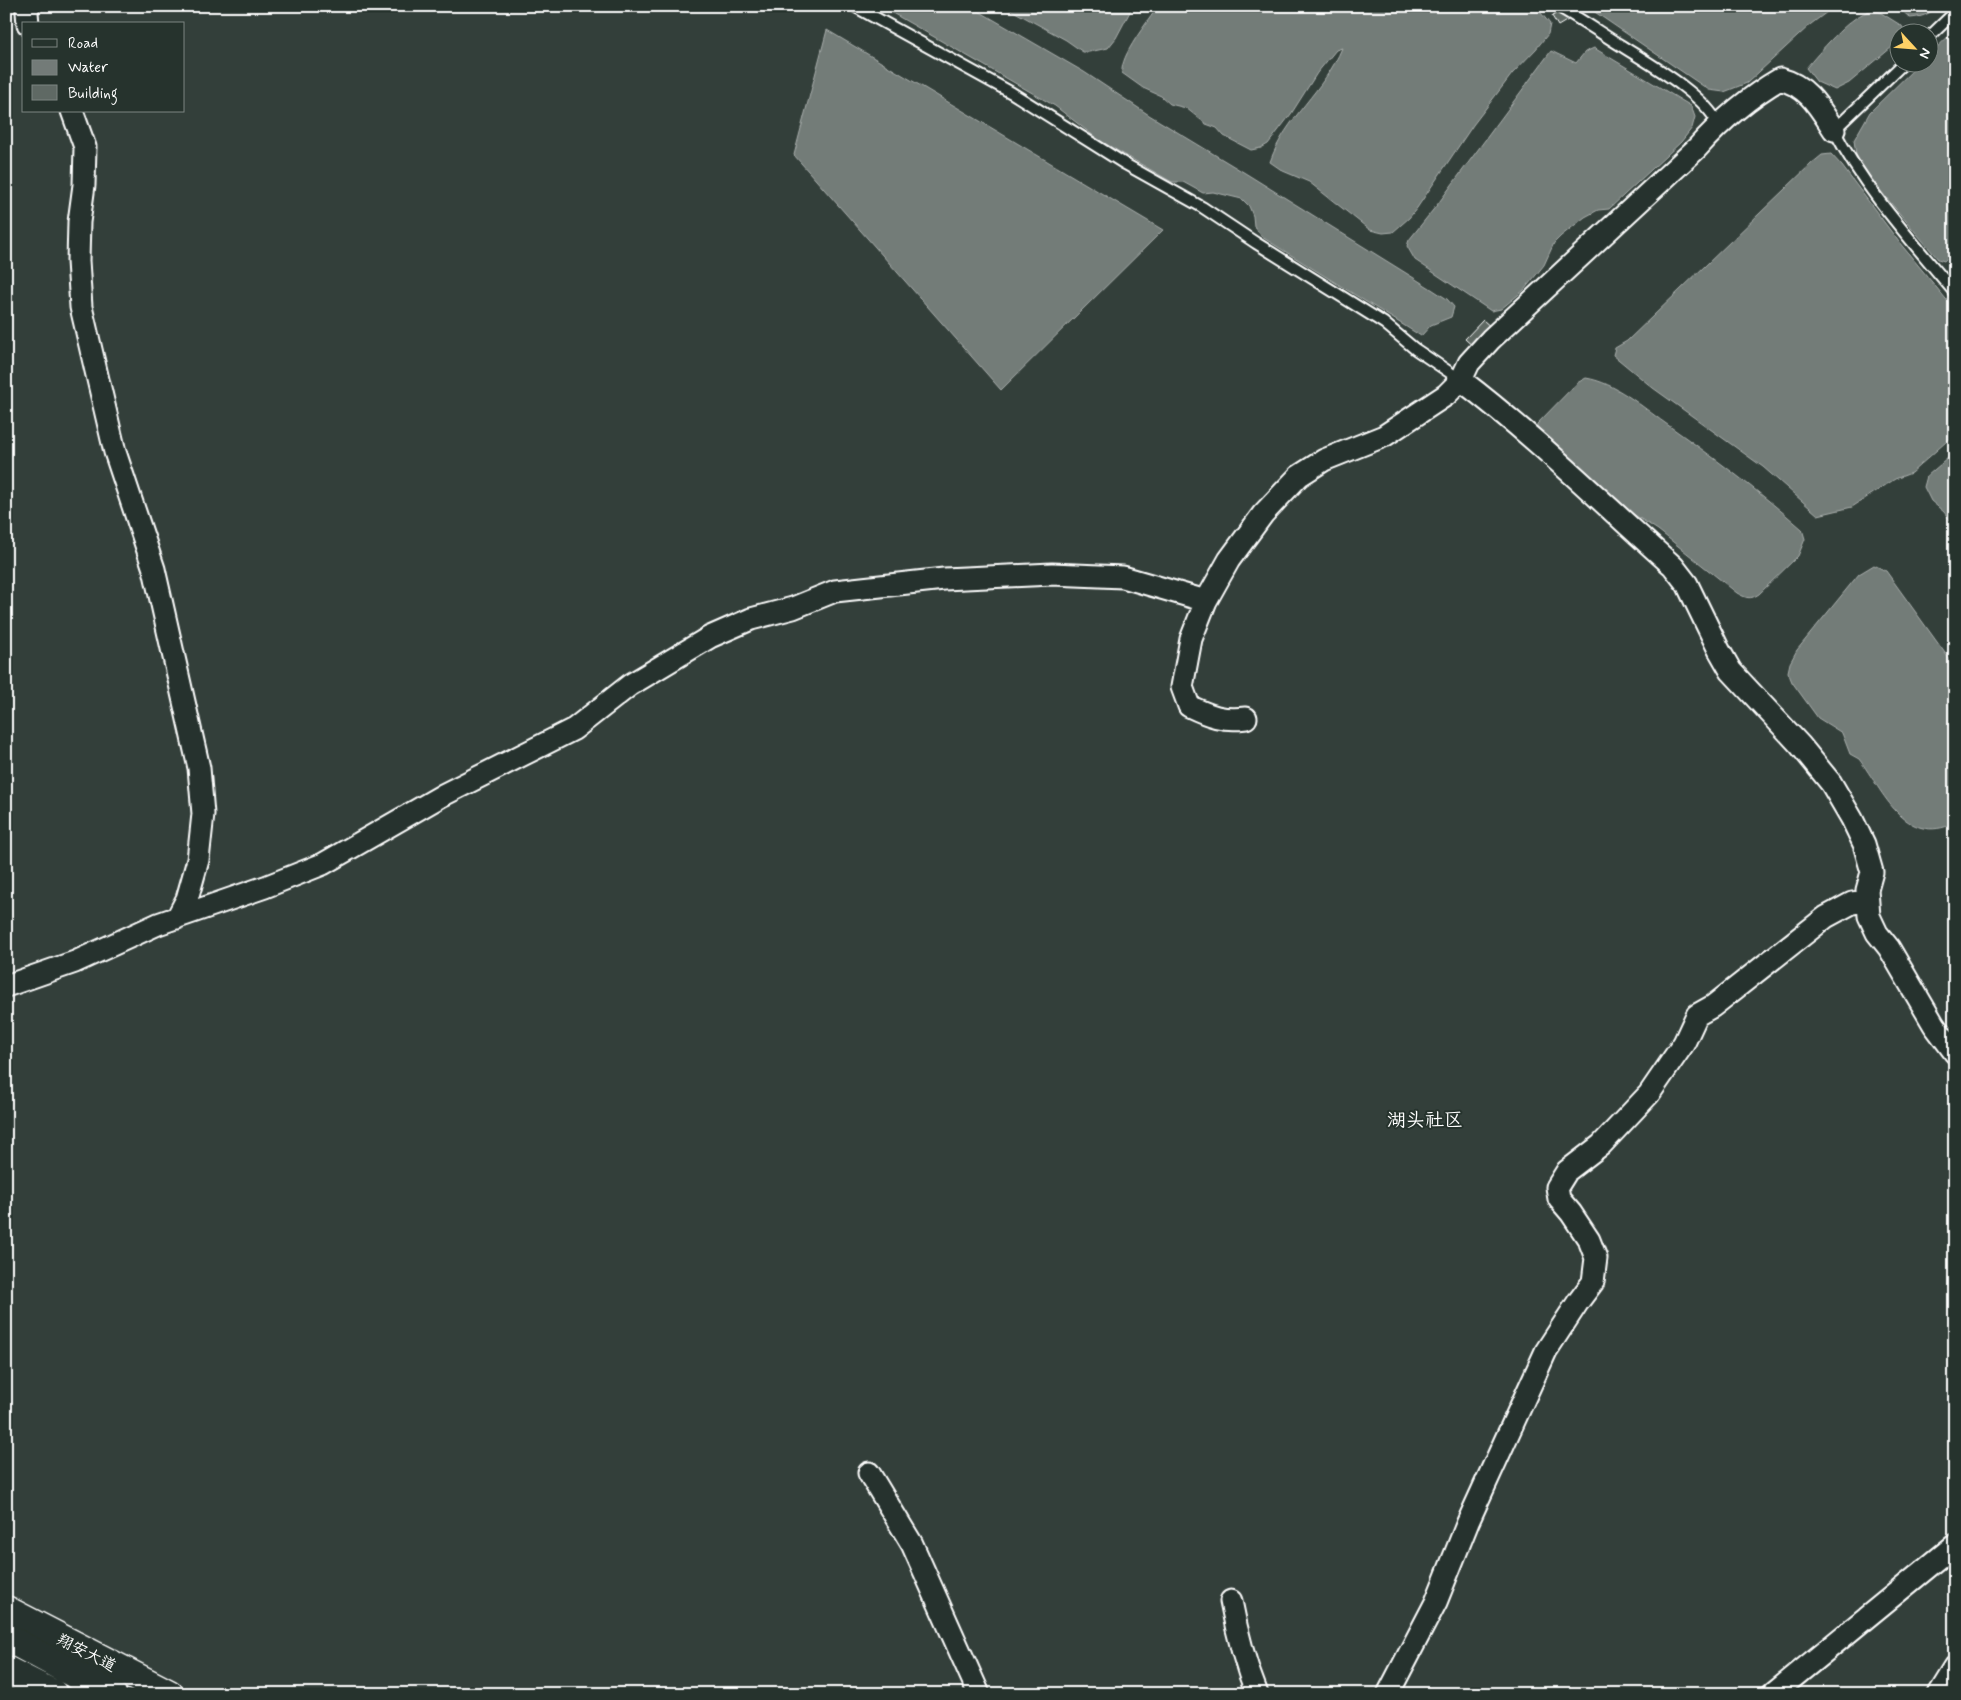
<svg xmlns="http://www.w3.org/2000/svg" width="1961" height="1700" viewBox="0 0 1961 1700" font-family="Mynerve,'LXGW WenKai TC',sans-serif">
	<style>
		.water { fill: #737b78; stroke: #abb0ae }
		.building { fill: #5f6964; stroke: #fff }
		.lines { fill: none; stroke-linecap: round; stroke-linejoin: round }
		.lane-casing { stroke: #fff; stroke-width: 14 }
		.street-casing { stroke: #fff; stroke-width: 25 }
		.secondary-casing { stroke: #fff; stroke-width: 31 }
		.highway-casing { stroke: #fff; stroke-width: 31 }
		.lane { stroke: #26332d; stroke-width: 10 }
		.street { stroke: #26332d; stroke-width: 21 }
		.secondary { stroke: #26332d; stroke-width: 28 }
		.highway { stroke: #26332d; stroke-width: 28 }
		.labels { text-anchor: middle; stroke-width: 4; stroke-linejoin: round; paint-order: stroke }
		.street-label { font-size: 16px; fill: #fff; stroke: #26332d }
		.quarter-label { font-size: 19px; fill: #fff; stroke: #26332d }
	</style>
	<rect width="100%" height="100%" fill="#333f3a"/>
	<filter id="ink" filterUnits="userSpaceOnUse"><feTurbulence type="fractalNoise" baseFrequency=".02" numOctaves="2"/><feDisplacementMap in="SourceGraphic" scale="10" xChannelSelector="R" yChannelSelector="G"/><feConvolveMatrix kernelMatrix="1 2 1 2 8 2 1 2 1" color-interpolation-filters="sRGB"/></filter>
	<g filter="url(#ink)">
		<path class="water" d="M880,6H970L1084,72L1149,115L1245,173L1430,288L1447,299L1454,307L1451,317L1431,325L1421,336L1262,237L1254,226L1253,216L1249,206L1242,199L1213,192L1203,193L1183,182H1172L1099,140L1055,106Z
			M1004,6H1133L1116,38L1108,48L1089,52H1083L1066,40Z
			M1158,6H1532L1541,13L1550,24L1548,34L1536,49L1512,74L1473,125L1417,208L1409,218L1393,232L1383,233L1370,230L1309,182L1283,171L1270,162C1285,118 1325,90 1342,48L1336,50L1317,73L1291,114L1268,144L1261,148L1251,150L1224,136L1217,128L1206,124L1186,108L1170,104L1161,96L1143,88L1122,73C1120,55 1148,22 1158,6Z
			M1586,6H1835L1811,24L1747,83L1724,92L1709,90Z
			M1897,6H1937C1929,15 1921,17 1910,18Z
			M1878,11L1902,26L1905,32H1898V42L1849,83L1835,90L1817,82L1806,68C1819,53 1848,18 1867,12C1870,11 1875,11 1878,11Z
			M827,30L1163,230L1001,390L794,155Z
			M1955,30V251L1944,261L1938,259L1863,170L1856,155L1854,140L1870,112L1920,63L1928,62L1929,55Z
			M1594,48L1691,106L1695,117L1692,128L1681,142L1609,209L1598,210L1585,217L1561,236L1554,243L1544,265L1524,290L1501,309L1491,311L1415,260L1407,246L1409,240L1437,205L1551,51L1576,63L1585,52Z
			M1831,154L1842,166L1899,242L1955,310V434L1911,473L1895,479L1852,507L1818,515L1763,467L1653,388L1613,355L1615,348L1627,341L1811,164L1822,155Z
			M1586,378C1616,383 1641,406 1665,423C1712,456 1759,491 1802,529L1805,539L1798,556L1759,594C1750,600 1746,598 1737,593L1658,530L1633,514L1537,430V424L1577,383Z
			M1955,452V527L1944,512L1931,501L1924,487L1927,476Z
			M1874,565L1886,571L1955,667V823C1904,847 1884,792 1859,759L1850,754L1842,733L1818,718L1792,682L1788,672L1790,663L1797,650L1859,574Z"/>
		<path class="building" d="M1563,10L1568,20L1558,26L1552,16Z
			M1483,320L1493,329L1475,348L1465,339Z"/>
		<g class="lines">
			<g class="lane-casing">
				<path id="lane" d="M854,6L1012,93L1125,164L1202,207L1256,243L1384,323L1415,349L1461,380
					M1557,6C1579,18 1599,32 1620,45C1648,63 1704,94 1718,124
					M1928,38L1955,12
					M1905,62L1834,130C1865,190 1912,241 1955,293"/>
			</g>
			<g class="street-casing">
				<path id="street" d="M28,24L27,12L29,6
					M72,111L85,147L84,185L79,222L78,261L81,307L115,452L154,569L199,768L203,814L198,860L187,899L177,918
					M1461,380C1536,437 1602,503 1673,566L1687,584L1719,650L1731,671L1800,745L1831,783L1852,819L1864,844L1872,872L1867,890L1869,916L1877,933L1889,948L1934,1025L1955,1053
					M1246,718C1223,721 1210,716 1189,706L1182,687L1191,639L1206,601L1229,560L1263,514L1299,476L1324,460L1384,436L1446,395L1461,380L1469,363L1491,339L1697,148C1722,120 1747,98 1780,79C1808,86 1819,107 1834,130
					M6,986L75,962L158,924L265,887L323,864L443,795L574,729L630,685L710,637L751,619L793,608L835,591L944,579L1052,574L1123,577L1206,601
					M869,1473L912,1544L979,1694
					M1231,1601C1237,1633 1245,1664 1257,1694
					M1388,1694L1436,1602L1468,1522L1546,1351L1578,1302L1593,1282L1596,1258L1589,1240L1571,1213L1559,1199L1557,1187L1567,1171L1601,1145L1649,1094L1684,1043L1697,1015L1713,1006L1826,917L1852,903L1866,901
					M1773,1694L1955,1545
					M1939,1694L1955,1668"/>
			</g>
			<g class="secondary-casing">
				<path id="secondary" d="M6,1610L169,1694"/>
			</g>
			<g class="highway-casing">
				<path id="highway" d="M6,1637L112,1694
					M6,1670L53,1694"/>
			</g>
			<use href="#lane" class="lane"/>
			<use href="#street" class="street"/>
			<use href="#secondary" class="secondary"/>
			<use href="#highway" class="highway"/>
		</g>
	</g>
	<g class="labels">
		<g class="street-label">
			<text transform="translate(87 1652) rotate(27)" y="6">翔安大道</text>
		</g>
		<g class="quarter-label">
			<text x="1425" y="1126">湖头社区</text>
		</g>
	</g>
	<rect width="1961" height="1700" fill="none" stroke="#26332d" stroke-width="25"/>
	<rect x="12" y="12" width="1936" height="1675" fill="none" stroke="#fff" stroke-width="2" filter="url(#ink)"/>
	<rect x="22" y="22" width="162" height="90" fill="#26332d" stroke="#7d8581"/>
	<rect x="32" y="39" width="25" height="8" fill="#26332d" stroke="#7d8581"/>
	<text x="68" y="48" font-size="15" fill="#ffffff">Road</text>
	<rect x="32" y="60" width="25" height="15" fill="#737b78" stroke="#7d8581"/>
	<text x="68" y="72" font-size="15" fill="#ffffff">Water</text>
	<rect x="32" y="85" width="25" height="15" fill="#5f6964" stroke="#7d8581"/>
	<text x="68" y="98" font-size="15" fill="#ffffff">Building</text>
	<g transform="translate(1914 48) rotate(116)"><circle r="24" fill="#26332d" stroke="#7d8581"/>
	<path d="M0-4L9 19L0 12L-9 19Z" fill="#ffd166"/>
	<text y="-8" font-size="14" font-weight="bold" text-anchor="middle" fill="#ffffff">N</text>
	</g>
</svg>
